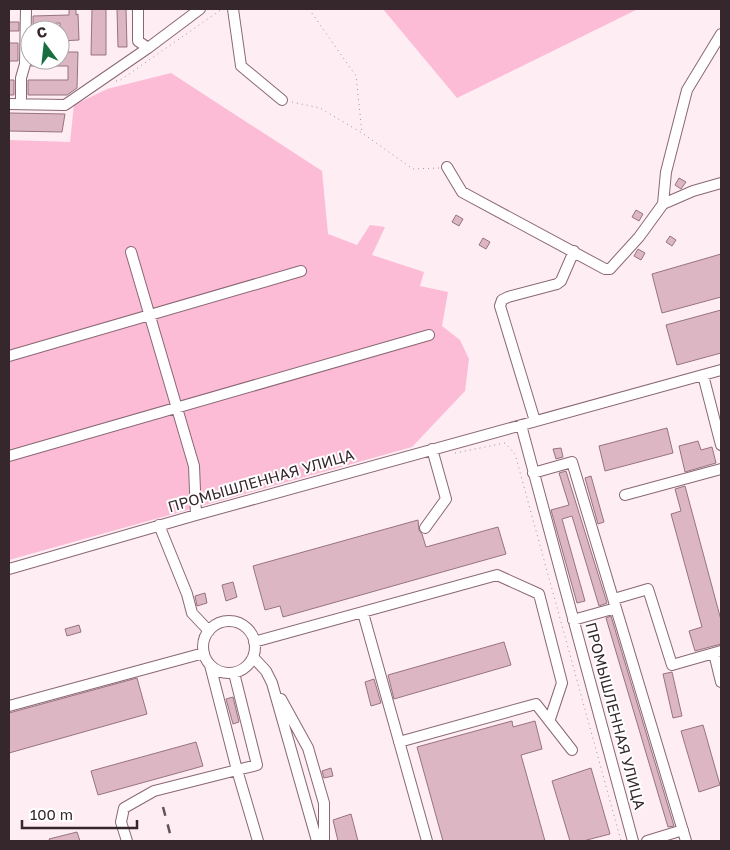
<svg xmlns="http://www.w3.org/2000/svg" width="730" height="850" viewBox="0 0 730 850" font-family="'Golos Text',sans-serif">
	<style>
		.green { fill: #fcbcd5 }
		.building { fill: #ddb6c4; stroke: #977381 }
		.lines { fill: none; stroke-linecap: round; stroke-linejoin: round }
		.minor-casing { stroke: #8a6774; stroke-width: 12 }
		.path { stroke: #a39399; stroke-width: 1; stroke-dasharray: 1 4; stroke-linecap: butt }
		.minor { stroke: #fff; stroke-width: 10 }
		.rail { stroke: #635359; stroke-width: 2.5; stroke-dasharray: 9 9; stroke-linecap: butt }
		.labels { text-anchor: middle; stroke-width: 4; stroke-linejoin: round; paint-order: stroke }
		.street-label { font-size: 15px; fill: #36272d; stroke: #fff }
	</style>
	<rect width="100%" height="100%" fill="#feedf3"/>
	<path class="green" d="M383,9H638L457,98Z
		M171,73L322,171L328,234L357,245L370,225L385,227L372,255L424,272L420,286L448,292L442,326L460,340L469,359L465,391L412,447L9,560V140L70,142L74,105L107,89Z"/>
	<path class="building" d="M69,9H76V15L78,14L79,40L60,41V23L33,24V16L69,15Z
		M92,9H106V55H91Z
		M117,9H126L127,47H118Z
		M9,22H19V31H9Z
		M9,43H18V61H9Z
		M60,52H78L77,88L67,95H28V80H68V66H31L32,60H60Z
		M9,80H14V95H9Z
		M9,113L65,114L62,132L9,131Z
		M679,178L686,182L681,189L675,185Z
		M636,210L643,214L639,221L632,217Z
		M456,215L463,219L459,226L452,222Z
		M670,236L676,240L672,246L666,242Z
		M483,238L490,242L486,249L479,245Z
		M638,249L645,253L641,260L634,256Z
		M721,254V297L662,313L652,274Z
		M721,310V353L677,365L666,325Z
		M667,428L673,453L605,471L599,446Z
		M698,441L701,450L712,447L716,463L685,472L679,446Z
		M561,448L563,457L556,459L553,449Z
		M566,471L607,603L599,606L572,516L562,519L585,601L577,603L551,510L569,505L559,473Z
		M591,476L604,522L598,524L585,478Z
		M685,486L721,620V644L695,651L689,631L702,627L671,514L681,511L675,489Z
		M418,520L419,530L422,534L426,547L498,527L506,554L283,617L280,606L265,610L253,566Z
		M233,582L237,597L226,601L222,585Z
		M205,593L207,603L197,606L195,596Z
		M611,616L674,826L668,827L606,618Z
		M79,625L81,632L67,636L65,629Z
		M504,642L511,665L394,699L388,675Z
		M672,672L682,716L673,718L663,674Z
		M137,678L147,714L9,753V713Z
		M374,679L381,703L371,706L365,682Z
		M233,697L239,722L233,724L226,699Z
		M512,721L513,727L535,721L542,749L521,755L545,841H443L417,747Z
		M703,725L720,785L699,792L681,731Z
		M196,742L203,766L98,795L91,771Z
		M331,768L333,776L324,778L322,771Z
		M591,768L610,834L583,841H570L552,781Z
		M351,814L358,841H338L333,820Z
		M77,832L80,841H50L49,839Z"/>
	<g class="lines">
		<g class="minor-casing">
			<path id="minor" d="M138,9V41L148,48L200,9
				M233,9L241,66L282,100
				M9,104L65,105L148,48
				M21,104V78L25,64L26,9
				M447,167L462,192L605,269H610L639,237L663,204L666,172L687,90L721,34
				M663,204L693,191L721,183
				M131,252L194,466L196,515
				M9,356L301,271
				M703,375L721,445
				M535,421L500,306L502,300L508,297L557,284L561,281L574,251
				M521,425L633,841
				M9,456L429,335
				M533,473L572,462L686,841
				M625,495L721,469
				M159,525L187,594L192,613L209,631
				M425,528L446,499L432,449
				M9,569L196,515L721,370
				M614,599L648,589L672,665L714,653
				M363,613L427,841
				M573,620L616,608
				M203 647a26 26 0 1 1 52 0a26 26 0 1 1-52 0Z
				M254,642L497,575L539,594L562,683L550,719
				M721,651L714,653L721,682
				M253,657L266,671L272,683L317,841
				M234,673L257,765L237,770L258,841
				M281,699L308,748L324,803V841
				M9,706L204,653
				M399,742L536,704L572,750
				M127,841L121,822L124,808L154,791L237,770L210,665
				M647,841L683,830"/>
		</g>
		<path class="path" d="M309,9L356,76L362,133
			M116,81H119L222,9
			M292,102L320,108L362,133L413,169L439,168
			M455,453L505,443L515,454L621,841"/>
		<use href="#minor" class="minor"/>
		<path class="rail" d="M163,807L172,841"/>
	</g>
	<g class="labels">
		<g class="street-label">
			<text transform="translate(261 481) rotate(-16)" y="5">ПРОМЫШЛЕННАЯ УЛИЦА</text>
			<text transform="translate(615 716) rotate(75)" y="5">ПРОМЫШЛЕННАЯ УЛИЦА</text>
		</g>
	</g>
	<rect width="730" height="850" fill="none" stroke="#36272d" stroke-width="20"/>
	<g transform="translate(45 45) rotate(345)"><circle r="24" fill="#ffffff" stroke="#afa9ab"/>
	<path d="M0-4L9 19L0 12L-9 19Z" fill="#196e40"/>
	<text y="-8" font-size="14" font-weight="bold" text-anchor="middle" fill="#36272d">С</text>
	</g>
	<path d="M22 820v8h115v-8" fill="none" stroke="#36272d" stroke-width="2.5"/>
	<text x="30" y="820" font-size="15" fill="#36272d" stroke="#ffffff" stroke-width="4" paint-order="stroke">100 m</text>
</svg>
